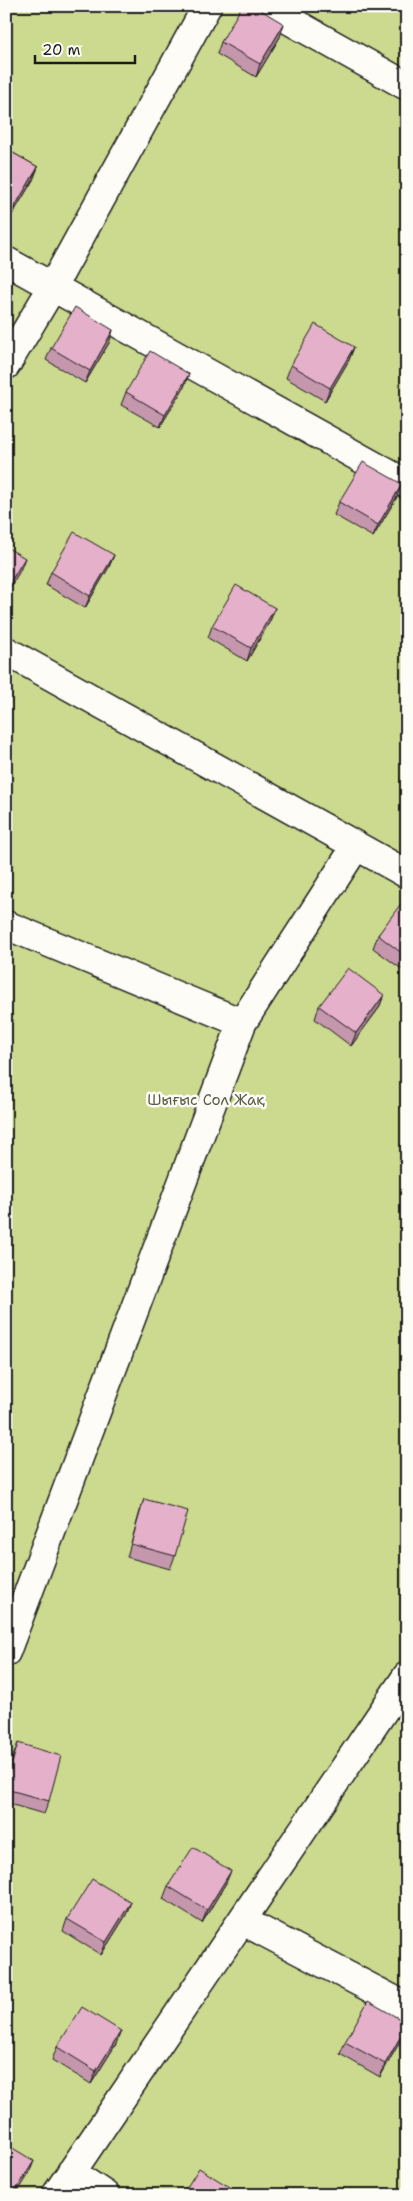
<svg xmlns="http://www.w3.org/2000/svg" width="413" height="2201" viewBox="0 0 413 2201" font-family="'Shantell Sans',sans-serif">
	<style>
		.green { fill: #cbda8e; stroke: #747b55 }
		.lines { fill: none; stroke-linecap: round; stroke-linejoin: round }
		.street-casing { stroke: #1c1c1c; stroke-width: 31 }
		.street { stroke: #fdfcf7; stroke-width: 28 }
		.wall { fill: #c597ad; stroke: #1c1c1c }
		.shaded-wall { fill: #a07b8d; stroke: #1c1c1c }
		.building { fill: #e5b0c9; stroke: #1c1c1c }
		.labels { text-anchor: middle; stroke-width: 5; stroke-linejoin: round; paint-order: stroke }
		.park-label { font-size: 15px; fill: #595e44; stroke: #fdfcf7 }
	</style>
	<rect width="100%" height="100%" fill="#f8edee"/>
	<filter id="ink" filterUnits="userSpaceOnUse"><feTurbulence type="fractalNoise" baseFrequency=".02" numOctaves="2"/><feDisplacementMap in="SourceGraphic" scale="10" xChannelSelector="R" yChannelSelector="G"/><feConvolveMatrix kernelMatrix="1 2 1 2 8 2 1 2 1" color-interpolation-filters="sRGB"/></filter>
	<g filter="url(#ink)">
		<path class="green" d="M6,6H407V2195H6Z"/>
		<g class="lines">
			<g class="street-casing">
				<path id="street" d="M264,6L407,86
					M6,261L407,484
					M6,365L53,286L207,6
					M6,651L407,874
					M6,925L242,1023
					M6,1652L242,1023L356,846
					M243,1921L407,2007
					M71,2172L105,2195
					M56,2195L407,1676"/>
			</g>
			<use href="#street" class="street"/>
		</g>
		<path class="wall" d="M122,6H129L127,9Z
			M280,37L256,77L217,54L221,42Z
			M6,149L38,167L33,180L9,220L6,219Z
			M113,330L109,343L85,383L46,360L51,348Z
			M354,347L349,360L325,401L286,378L291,365Z
			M189,374L184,387L160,427L121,405L126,392Z
			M397,497L373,537L334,515L339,502Z
			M114,555L109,567L85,608L46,585L51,572Z
			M275,608L270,621L247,661L208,638L212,626Z
			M407,899V973L373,948L378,935Z
			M384,995L379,1008L351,1046L315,1019L319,1006Z
			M144,1499L175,1556L170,1569L127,1557L140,1511Z
			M18,1743L49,1801L44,1814L6,1803V1780L13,1756Z
			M226,1883L202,1923L163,1899L168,1886Z
			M126,1915L101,1955L63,1931L67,1919Z
			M407,2023V2026L403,2036L380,2077L340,2054L345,2042Z
			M116,2044L91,2084L52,2060L57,2047Z"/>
		<path class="shaded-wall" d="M284,24L280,37L256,77L260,64Z
			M38,167L33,180L9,220L14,208Z
			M113,330L109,343L85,383L90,371Z
			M354,347L349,360L325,401L330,388Z
			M189,374L184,387L160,427L165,415Z
			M402,484L397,497L373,537L378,525Z
			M114,555L109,567L85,608L90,596Z
			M25,558L20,571L6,594V589Z
			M275,608L270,621L247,661L251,648Z
			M384,995L379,1008L351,1046L356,1033Z
			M231,1871L226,1883L202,1923L207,1910Z
			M131,1902L126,1915L101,1955L106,1942Z
			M407,2025L403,2036L380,2077L385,2064Z
			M121,2031L116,2044L91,2084L96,2071Z
			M34,2161L29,2174L16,2195H13Z"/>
		<path class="building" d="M242,6H254L284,24L260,64L221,42Z
			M6,149L38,167L14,208L6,203Z
			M75,307L113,330L90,371L51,348Z
			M315,324L354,347L330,388L291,365Z
			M150,351L189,374L165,415L126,392Z
			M363,462L402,484L378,525L339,502Z
			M74,532L114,555L90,596L51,572Z
			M6,547L25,558L6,589Z
			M236,585L275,608L251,648L212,626Z
			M405,898L407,899V957L378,935Z
			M348,968L384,995L356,1033L319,1006Z
			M144,1499L188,1511L175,1556L131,1544Z
			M18,1743L61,1756L49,1801L6,1789V1784Z
			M193,1847L231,1871L207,1910L168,1886Z
			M92,1879L131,1902L106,1942L67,1919Z
			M368,2001L407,2023V2025L385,2064L345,2042Z
			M82,2007L121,2031L96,2071L57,2047Z
			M6,2144L34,2161L13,2195H6Z
			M199,2168L237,2192L235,2195H182Z"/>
	</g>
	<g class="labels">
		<g class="park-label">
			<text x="206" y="1105">Шығыс Сол Жақ</text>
		</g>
	</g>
	<rect width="413" height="2201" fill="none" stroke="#fdfcf7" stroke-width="25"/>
	<rect x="12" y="12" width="388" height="2176" fill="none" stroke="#1c1c1c" stroke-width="2" filter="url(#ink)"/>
	<path d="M35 55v8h100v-8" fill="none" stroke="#1c1c1c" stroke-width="2.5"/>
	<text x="42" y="55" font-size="15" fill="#1c1c1c" stroke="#fdfcf7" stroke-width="4" paint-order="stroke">20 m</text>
</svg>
